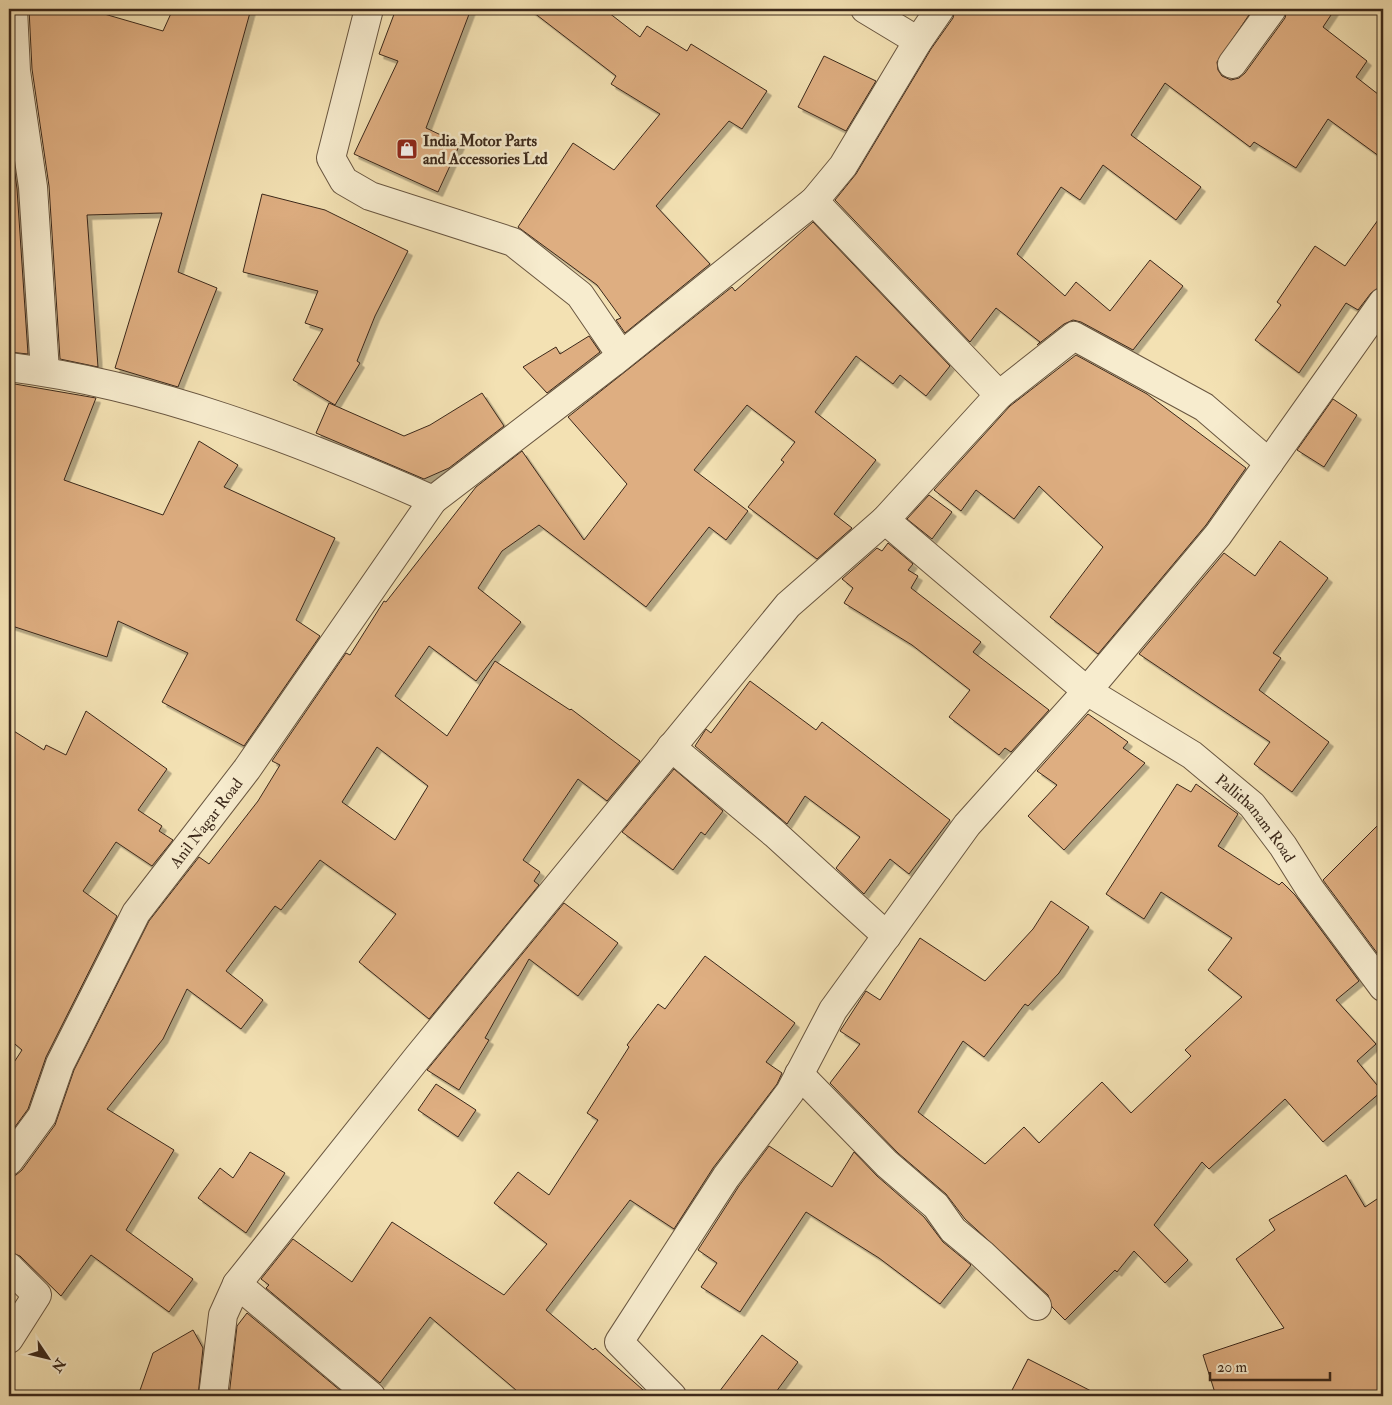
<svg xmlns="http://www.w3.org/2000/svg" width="1392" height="1405" viewBox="0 0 1392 1405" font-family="'IM FELL Double Pica',serif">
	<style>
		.building { fill: #deae81; stroke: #3b281a; fill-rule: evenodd; filter: url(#shadow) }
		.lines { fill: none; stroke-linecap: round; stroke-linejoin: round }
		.street-casing { stroke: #695640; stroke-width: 30 }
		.street { stroke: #f7ecce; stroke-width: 28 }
		.labels { text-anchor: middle; stroke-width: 5; stroke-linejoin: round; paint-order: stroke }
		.poi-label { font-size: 16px; font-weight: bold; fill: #3b281a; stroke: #f7ecce; text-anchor: start }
		.street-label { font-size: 16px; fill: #3b281a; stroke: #f7ecce }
	</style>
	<defs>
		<filter id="shadow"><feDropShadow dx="4.5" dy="4.5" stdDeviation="0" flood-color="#0004"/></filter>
	</defs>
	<rect width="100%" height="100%" fill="#f3e1b3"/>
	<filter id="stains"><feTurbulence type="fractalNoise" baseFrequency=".004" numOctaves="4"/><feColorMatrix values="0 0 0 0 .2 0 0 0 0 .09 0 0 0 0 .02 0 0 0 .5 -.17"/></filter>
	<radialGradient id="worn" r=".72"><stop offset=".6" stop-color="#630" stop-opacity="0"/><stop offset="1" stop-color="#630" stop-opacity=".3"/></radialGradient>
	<path class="building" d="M29,9H87L163,31L173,9H251L178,272L217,288L178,387L115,368L162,213L87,215L98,367L60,359L49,186L32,69Z
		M396,9H471L426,128L460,144L438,192L354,154L398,61L379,54Z
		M529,9H604L640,37L647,26L687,51L691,44L767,91L742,129L729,121L656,206L710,264L625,333L616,320L621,318L597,285L518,227L573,143L614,170L660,114L611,84L616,76Z
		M955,9H1253L1217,62L1218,70L1222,76L1231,80L1239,78L1245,73L1285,18L1287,9H1335L1323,27L1367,61L1356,77L1383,98V159L1328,119L1296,168L1254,142L1250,147L1165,83L1131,135L1201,187L1176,220L1103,165L1080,200L1061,187L1017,254L1065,296L1076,282L1110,311L1150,260L1183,286L1133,350L1081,322L1073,320L1064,324L1037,345L1040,342L996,308L970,342L835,200L856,174L931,49L953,18Z
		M824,56L876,81L846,131L798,107Z
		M9,129L17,189L28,354L9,352Z
		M262,194L325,210L408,251L375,316L357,361L360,363L335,405L293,380L323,329L305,323L318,291L243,272Z
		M1383,213V285L1371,293L1358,310L1346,303L1299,373L1255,340L1281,305L1277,302L1315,246L1345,266Z
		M813,222L950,366L926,396L900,375L893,384L856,356L815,412L876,460L834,514L852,528L817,559L748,507L784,462L781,460L795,442L747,405L694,470L748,511L726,540L709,527L646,607L539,525L502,551L478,588L521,622L476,681L429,646L395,696L447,736L495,661L570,710L571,709L640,761L607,801L578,779L523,860L540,872L534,881L539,885L429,1019L359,962L396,914L320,860L281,910L275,906L226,971L263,1000L241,1029L187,989L163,1039L107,1109L174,1150L126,1230L193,1279L169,1312L91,1255L61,1296L20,1256L9,1252V1176L16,1175L22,1170L55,1125L74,1070L149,921L199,857L209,864L258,801L280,765L272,761L346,653L350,655L384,601L386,602L476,487L522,451L584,540L627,484L568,417L732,287L735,291ZM377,747L428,786L395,840L342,802Z
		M589,336L600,352L547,393L523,367L556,347L560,354Z
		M1076,355L1147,394L1246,468L1206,525L1098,654L1050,617L1103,547L1039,486L1014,519L976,490L961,511L934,490L1010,406Z
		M9,383L96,398L64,480L163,515L199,441L238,465L224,487L335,538L296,620L320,636L244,746L162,702L188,653L118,621L107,657L9,625Z
		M482,393L504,426L449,468L424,479L316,433L329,403L404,436L430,425Z
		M1333,399L1357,415L1324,467L1297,450Z
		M929,495L952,512L932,539L907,519Z
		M1280,541L1328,578L1273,653L1281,658L1259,690L1329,742L1292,792L1254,764L1270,742L1139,654L1224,553L1255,576Z
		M888,543L913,564L908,570L918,576L911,588L981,642L973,652L1049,710L1011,752L1005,748L999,755L949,717L970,690L912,645L844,603L853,588L842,579L877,548L882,551Z
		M750,681L816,730L822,722L950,820L909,874L890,859L864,894L836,868L860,837L805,796L787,824L695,746L706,729L711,733Z
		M86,711L167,769L138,810L162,826L159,831L173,840L152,866L116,842L83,891L117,916L46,1057L28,1109L9,1135V1070L22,1050L9,1039V728L44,750L46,745L66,755Z
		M1088,714L1128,742L1123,748L1145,763L1064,850L1028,816L1057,785L1037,771Z
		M674,769L723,811L705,835L701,832L673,870L622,832Z
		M1177,784L1191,792L1196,784L1238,814L1218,846L1279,885L1282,882L1295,895L1359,981L1336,1000L1376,1044L1357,1061L1382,1091L1323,1142L1285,1099L1209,1169L1202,1162L1154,1225L1188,1260L1165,1283L1134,1251L1117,1272L1115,1270L1065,1320L1052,1307L1048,1295L965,1219L946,1194L898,1153L830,1083L860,1044L840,1031L866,991L880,1000L920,938L985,981L1033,929L1051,901L1089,927L1059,973L1028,1006L1025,1004L984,1057L963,1041L918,1112L985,1164L1024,1127L1039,1143L1102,1082L1131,1113L1191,1056L1185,1050L1242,997L1208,970L1232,938L1161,892L1144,919L1106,894Z
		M1383,820V961L1323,880Z
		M564,903L618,943L578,996L529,959L485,1038L489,1040L459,1090L427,1070Z
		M705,956L795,1023L766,1062L782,1073L777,1084L713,1168L674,1229L630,1200L546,1310L593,1350L595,1348L650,1396H523L430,1317L380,1383L266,1288L269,1285L261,1279L293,1239L352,1282L392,1222L504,1295L547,1244L494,1203L518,1172L549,1195L598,1120L587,1113L629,1047L627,1045L658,1004L665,1009Z
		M436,1084L476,1110L458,1137L418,1110Z
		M769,1146L832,1187L854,1152L877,1176L924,1217L943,1242L971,1265L940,1304L879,1258L806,1212L740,1312L701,1287L717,1263L698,1250L739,1186Z
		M250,1152L285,1173L246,1233L198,1198L220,1168L233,1178Z
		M1346,1175L1365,1207L1383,1195V1396H1216L1203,1355L1284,1328L1236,1259L1275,1230L1269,1220Z
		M247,1313L347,1396H229L237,1326Z
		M193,1330L203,1348L198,1396H138L153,1353Z
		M762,1335L798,1362L773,1396H716Z
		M1028,1359L1101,1396H1009Z"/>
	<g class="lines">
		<g class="street-casing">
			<g id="street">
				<path d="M13,9L16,71L33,187L45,371"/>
				<path d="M369,9L331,158L344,181L370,196L513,242L580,295L621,355"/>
				<path d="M865,9L918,41"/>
				<path d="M1232,64L1272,9"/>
				<path id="s1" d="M814,201L999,395L885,520L1087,691L1192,755L1252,805L1283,846L1310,889L1383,987"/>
				<path d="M9,367C155,385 299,441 433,500L612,363L814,201L843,166L918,41L940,9"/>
				<path d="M999,395L1074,336L1204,407L1269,463"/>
				<path d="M671,747L775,834L887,936"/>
				<path d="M799,1074L887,1164L936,1206L953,1230L982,1254L1037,1306"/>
				<path id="s2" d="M9,1161L42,1116L60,1064L136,913L247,769L433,500"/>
				<path d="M9,1267L37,1295L9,1339"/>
				<path d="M237,1284L371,1396"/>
				<path d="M213,1396L223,1315L237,1284L417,1058L788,605L885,520"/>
				<path d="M672,1396L619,1342L726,1177L790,1092L833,1010L967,825L1087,691L1218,535L1383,302"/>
			</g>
		</g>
		<use href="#street" class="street"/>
	</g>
	<defs>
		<g id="shop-square" transform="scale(1.125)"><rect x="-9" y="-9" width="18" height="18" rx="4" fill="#8f2418" stroke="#f7ecce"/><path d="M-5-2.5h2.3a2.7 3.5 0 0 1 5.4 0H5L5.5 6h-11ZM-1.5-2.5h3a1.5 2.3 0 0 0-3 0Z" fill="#fff"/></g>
	</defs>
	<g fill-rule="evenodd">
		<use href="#shop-square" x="407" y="149"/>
	</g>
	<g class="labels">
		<g class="poi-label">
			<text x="423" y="146">India Motor Parts<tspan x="423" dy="18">and Accessories Ltd</tspan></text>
		</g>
		<g class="street-label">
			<text dy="6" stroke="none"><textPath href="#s1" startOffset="915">Pallithanam Road</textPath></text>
			<text dy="6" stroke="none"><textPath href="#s2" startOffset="394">Anil Nagar Road</textPath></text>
		</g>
	</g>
	<rect width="1392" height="1405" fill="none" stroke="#f3e1b3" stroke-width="30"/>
	<rect x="10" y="10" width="1372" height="1385" fill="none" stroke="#3b281a" stroke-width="2.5"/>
	<rect x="15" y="15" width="1362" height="1375" fill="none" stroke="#3b281a"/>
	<g transform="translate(48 1358) rotate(125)" stroke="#f7ecce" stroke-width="4" paint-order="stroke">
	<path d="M0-4L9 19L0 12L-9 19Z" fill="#3b281a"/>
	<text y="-8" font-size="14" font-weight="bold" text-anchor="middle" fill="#3b281a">N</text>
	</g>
	<path d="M1210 1372v8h120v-8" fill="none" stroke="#3b281a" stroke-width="2.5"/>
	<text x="1217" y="1372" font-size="15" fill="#3b281a" stroke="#f7ecce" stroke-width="4" paint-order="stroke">20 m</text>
	<rect width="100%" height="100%" filter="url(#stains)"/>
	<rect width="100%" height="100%" fill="url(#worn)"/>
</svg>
